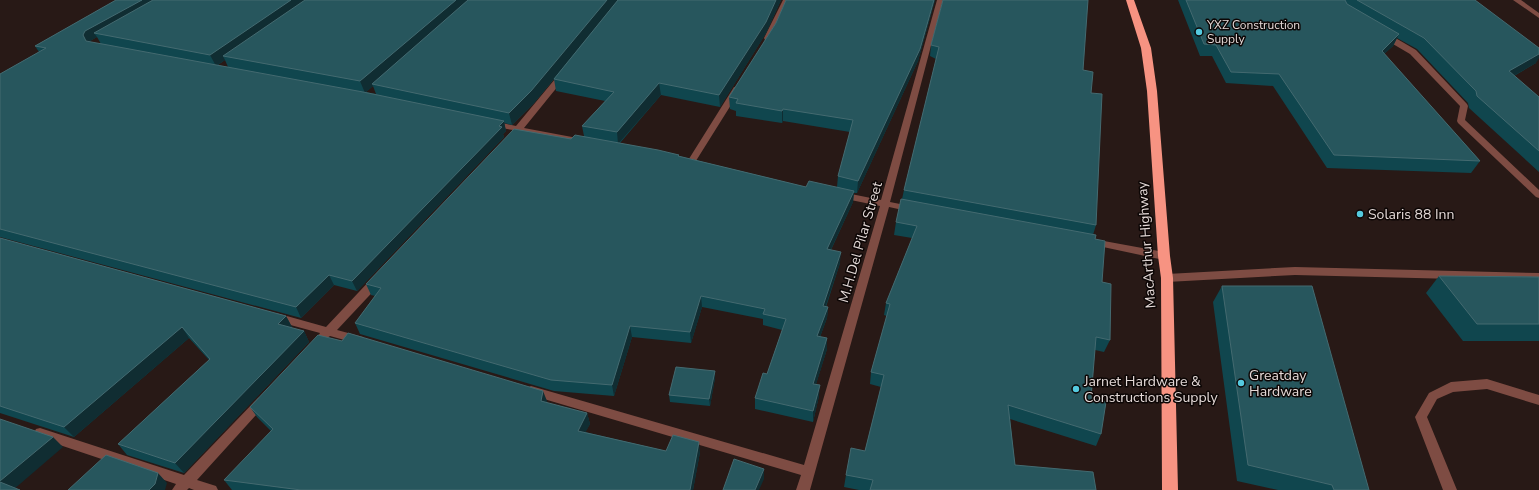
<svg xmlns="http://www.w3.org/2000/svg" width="1539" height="490" viewBox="0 0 1539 490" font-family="'Nunito Sans',sans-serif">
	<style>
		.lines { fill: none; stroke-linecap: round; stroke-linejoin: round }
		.minor { fill: #7e4c43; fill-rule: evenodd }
		.highway { fill: #f79382; fill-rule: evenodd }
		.wall { fill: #10464e; fill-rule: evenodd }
		.shaded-wall { fill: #102d32 }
		.building { fill: #27565d; stroke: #446a70 }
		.poi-dot { fill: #55cadf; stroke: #0c0605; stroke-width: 1.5 }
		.labels { text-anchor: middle; stroke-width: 3; stroke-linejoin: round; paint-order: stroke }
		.far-poi-label { font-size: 12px; fill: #e4d9d7; stroke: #0c0605; text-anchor: start }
		.poi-label { font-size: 14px; fill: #e4d9d7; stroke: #0c0605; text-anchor: start }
		.street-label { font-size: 14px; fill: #e4d9d7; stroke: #0c0605 }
	</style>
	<rect width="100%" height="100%" fill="#281916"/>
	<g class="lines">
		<path class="minor" d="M783,0H789L772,38L768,40H765L764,38Z
			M937,0H943L890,202L915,207L917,209L912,212L889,207L810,490H796L801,475L527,394L525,391L527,388L531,386L804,465L880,206L841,198L836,195L841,192L881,200Z
			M1513,0H1521L1539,13V18Z
			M1381,33H1387L1416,50L1467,104L1468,106L1465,120L1539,190V198L1536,197L1458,123L1457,121L1460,106L1410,54L1381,37Z
			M560,73H563L567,75L524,128L588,140L589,142L588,144L585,145L520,132L515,136L511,133L513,130L490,126L489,124L493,121L516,126Z
			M734,87H737L741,89L694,164H688L687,162Z
			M1093,239L1164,252L1169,256L1164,260L1089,244L1088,242L1089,240Z
			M1295,267L1539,273V281L1295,275L1167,282L1163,281L1162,278L1163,275L1167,274Z
			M378,275L382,276L383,279L382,282L337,330L363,337L365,340L363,343L359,344L330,336L324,340L320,339L318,336L320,333L272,320L271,317L272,314L276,313L326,327L374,276Z
			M1487,379L1539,395V405L1487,389L1453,392L1437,399L1427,417L1457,490H1443L1415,417L1429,393L1451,382Z
			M262,396L266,398L268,401L266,404L197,480L216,486L218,490H194L189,488L187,490H172L176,484L36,437L34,433L36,429L40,428L184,475L258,398Z"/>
		<path class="highway" d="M1126,0H1134L1151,48L1157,91L1170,256L1173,278L1178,490H1162L1161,278L1158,256L1147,91L1141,48Z"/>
	</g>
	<path class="wall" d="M116,0H781L766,33L720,107L661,95L620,143L679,155V156L806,187H837L838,176L850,132L783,121L782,123L736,116V111L730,109L729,97L776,23L786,0H935L918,61L857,193H854L853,202L831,250L840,263L826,307H828L827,318L820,337L827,338V349L816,384L819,396L813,422L755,409V398L767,374L782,330L763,325V319L702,307L691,343L632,337L614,396L554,391L360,334L355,323L375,296L371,295L366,284L571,139L584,136L582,126L605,101L556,91L554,79L534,103L512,125L504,123L506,131L503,134L504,137L357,291L334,285L301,318L0,237V74L39,52L35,46ZM97,37L101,44L90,42V41ZM225,60L228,67L218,65ZM373,86L376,94L366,92Z
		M1178,0H1475L1536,63L1514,76L1539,97V172L1469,108L1468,103L1417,49L1397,38L1393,46L1384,54L1480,161L1471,173L1327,168L1273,86L1226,83L1212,56H1200Z
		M931,45L1083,70L1091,93L1096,225L1093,235L1095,239L1102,282L1110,340L1104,352L1095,350L1091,398L1101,434L1096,446L1010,419L1015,465L1096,490H859L844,487L846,475L865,451L881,387L870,384L871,372L887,316L884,315L886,303L912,238L894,235L896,222L902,199L904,190L936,59L930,56Z
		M0,238L286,316L292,327L291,328L304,331L309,342L184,473L127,455L118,444L209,360L189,338L74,437L0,413Z
		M1439,276L1539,277V341H1463L1426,293Z
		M1222,286L1369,490H1278L1237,481L1213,302Z
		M715,371V378L710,406L670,402L669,395Z
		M547,401L546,403L587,413L590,424L585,432L666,451L700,452L693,490H232L224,480L271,431L257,417L250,407Z"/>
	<path class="shaded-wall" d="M142,0H164L94,33L97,37L90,41L89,45L86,41L83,35L85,31Z
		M291,0H312L223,56L225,60L216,66L210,55Z
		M456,0H472L372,84L373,86L365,93L360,81Z
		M607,0H618L534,103L512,125L509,113Z
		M776,0H781L766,33L720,107L719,95Z
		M934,0H935L918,61L857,193L858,181Z
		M1399,34L1393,46L1375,62L1382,51Z
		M1539,54V58L1536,63L1501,83L1509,71Z
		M659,83L661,95L618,144L617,132Z
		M783,109V121L782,123V111Z
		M504,121L506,131L503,134L504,137L357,291L352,281Z
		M854,191L853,202L826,260L827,249Z
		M841,252L840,263L822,317L823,306Z
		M329,275L334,285L301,318L296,307Z
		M701,296L702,307L691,343L690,332Z
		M828,307L827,318L816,347L817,336Z
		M286,316L292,327L284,335L278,324Z
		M630,326L632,337L614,396L612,385Z
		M182,327L189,338L74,437L64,427Z
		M304,331L309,342L184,473L175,463Z
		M827,338V349L813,394V384Z
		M715,371V378L710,406L709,399Z
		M820,385L819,396L813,422V411Z
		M543,391L547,401L545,412L541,401Z
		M587,413L590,424L581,441L578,431Z
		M53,437L63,447L13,490L0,482V481Z
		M699,442L700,452L693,490H690Z
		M764,469V479L759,490H755Z
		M158,473L167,483L165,490H149Z"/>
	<path class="building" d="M116,0H142L85,31L83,35L86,41L363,92L504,121L499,126L502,127L352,281L329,275L296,307L0,229V74L46,48L35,46Z
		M153,0H291L210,55L94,33Z
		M305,0H456L360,81L223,56Z
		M468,0H607L531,91L509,113L372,84Z
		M618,0H776L766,22L719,95L659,83L617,132L582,126L614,92L554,79Z
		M786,0H934L920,49L858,181L838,176L853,120L783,109L782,111L736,103L738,99L729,97L776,23Z
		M943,0H1088L1083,70L1093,72L1091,93L1102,94L1096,225L904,190L939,47L931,45Z
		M1186,0H1345L1347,4L1399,34L1382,51L1480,161L1334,155L1279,74L1231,72L1216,45L1204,44Z
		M1357,0H1475L1539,48V54L1509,71L1539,97V151L1477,96L1476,91L1424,38Z
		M514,129L571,139L575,135L658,150L679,155L678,156L806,187L809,181L854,191L827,249L841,252L823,306L828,307L817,336L827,338L813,384L820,385L813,411L755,398L763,373L767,374L786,319L763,314L765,309L701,296L690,332L630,326L612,385L551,380L355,323L381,288L366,284Z
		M901,199L1096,235L1095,239L1105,241L1102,282L1111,284L1110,340L1096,337L1091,398L1106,402L1101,434L1008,405L1015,465L1093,472L1096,490H870L873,480L846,475L851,448L865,451L884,375L871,372L890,304L886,303L917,226L896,222Z
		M0,238L286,316L278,324L304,331L175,463L118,444L210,359L182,327L64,427L0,406Z
		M1439,276L1539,277V324H1477Z
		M1222,286H1312L1369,490H1334L1332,485L1248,465Z
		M348,333L543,391L541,401L587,413L578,431L666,451L673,435L699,442L690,490H301L224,480L273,429L250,407L318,335L342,341Z
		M676,367L715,371L709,399L669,395Z
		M0,419L53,437L0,481Z
		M106,455L158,473L155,484L149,490H68Z
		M734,459L764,469L755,490H723Z
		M0,482L20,490H0Z"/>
	<g class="poi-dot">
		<circle cx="1199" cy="32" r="4"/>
		<circle cx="1360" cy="214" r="4"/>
		<circle cx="1241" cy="383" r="4"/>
		<circle cx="1076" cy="389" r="4"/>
	</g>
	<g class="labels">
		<g class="far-poi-label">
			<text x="1207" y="29">YXZ Construction<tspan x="1207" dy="14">Supply</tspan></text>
		</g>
		<g class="poi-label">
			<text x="1368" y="219">Solaris 88 Inn</text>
			<text x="1249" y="380">Greatday<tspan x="1249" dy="16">Hardware</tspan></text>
			<text x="1084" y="386">Jarnet Hardware &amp;<tspan x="1084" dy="16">Constructions Supply</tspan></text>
		</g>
		<g class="street-label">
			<text transform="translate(860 242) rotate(-74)" y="5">M.H.Del Pilar Street</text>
			<text transform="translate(1146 245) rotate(-94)" y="5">MacArthur Highway</text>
		</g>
	</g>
</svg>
